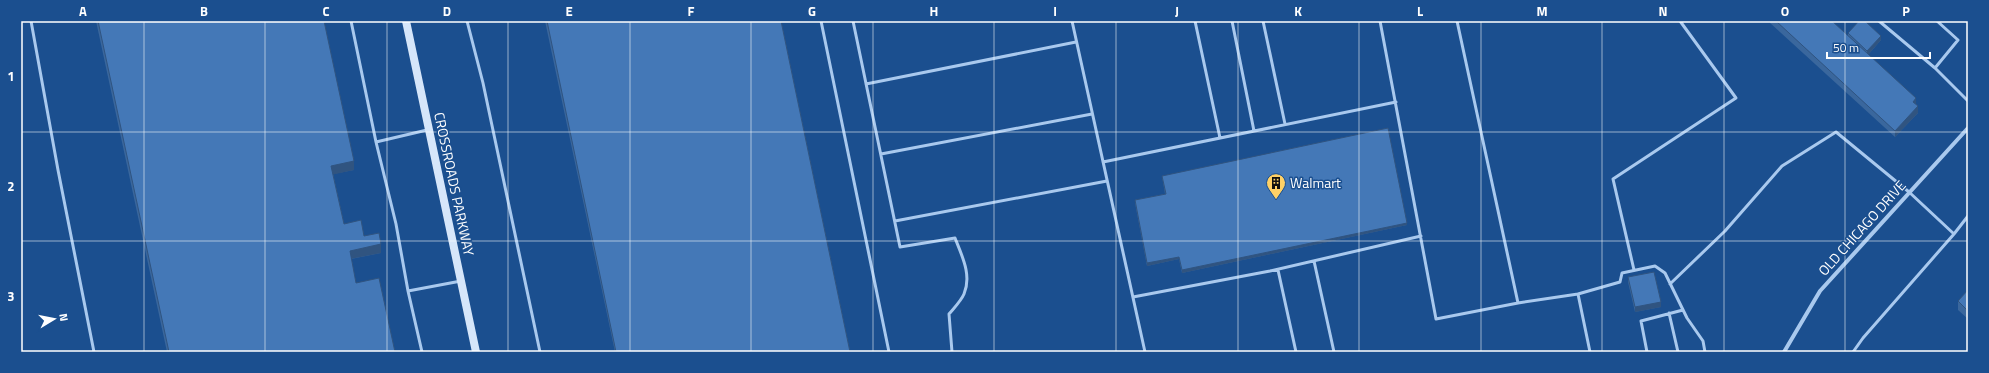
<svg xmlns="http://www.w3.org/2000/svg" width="1989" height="373" viewBox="0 0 1989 373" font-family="'Titillium Web',sans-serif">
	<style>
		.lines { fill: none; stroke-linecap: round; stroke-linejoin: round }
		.lane { stroke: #a9c9ee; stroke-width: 3 }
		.street { stroke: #a9c9ee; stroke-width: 4 }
		.secondary { stroke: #d6e6fa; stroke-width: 8 }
		.wall { fill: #3a679d }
		.shaded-wall { fill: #305480 }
		.building { fill: #4478b7; stroke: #305480 }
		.grid { fill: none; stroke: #fff; stroke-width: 1; stroke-opacity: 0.55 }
		.labels { text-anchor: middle; stroke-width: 3; stroke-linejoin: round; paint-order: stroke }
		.poi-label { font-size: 14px; fill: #fff; stroke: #1b4f8f; text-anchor: start }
		.street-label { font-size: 14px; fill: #fff; stroke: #1b4f8f }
		.neatline { fill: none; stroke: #fff; stroke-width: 1.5 }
		.grid-label { font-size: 13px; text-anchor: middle; font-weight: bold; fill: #fff }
	</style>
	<rect width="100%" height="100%" fill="#1b4f8f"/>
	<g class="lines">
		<path class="lane" d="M31,21L58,170L94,352
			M351,21L376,142L396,224L408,291L422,352
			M467,21L483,83L540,352
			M821,21L889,352
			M853,21L900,247L955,238C962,256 972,275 964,294C961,301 954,308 949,314L952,352
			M1072,21L1145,352
			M1195,21L1220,138
			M1232,21L1254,131
			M1263,21L1285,124
			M1380,21L1436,319L1518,303
			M1457,21L1518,303L1578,294
			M1879,21L1935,68
			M1937,21L1958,40L1935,68L1968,101
			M866,84L1076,42
			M376,142L427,130
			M881,154L1092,114
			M1103,162L1396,102
			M895,221L1107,181
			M1314,261L1334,352
			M1278,270L1296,352
			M1634,270L1613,179L1736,98L1680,21
			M1670,284L1725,231L1782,166L1836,132L1909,192L1954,234L1968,216
			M408,291L461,281
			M1133,297L1270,271L1421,236
			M1669,313L1678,352
			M1590,352L1578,294L1620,282L1622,273L1655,266L1665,273L1687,318L1703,341L1705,352
			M1647,352L1641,321L1683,310
			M1853,352L1863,338L1954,234"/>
		<path class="street" d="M1784,352L1820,291L1968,128"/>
		<path class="secondary" d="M406,21L476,352"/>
	</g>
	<path class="wall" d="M96,21H324L354,170L333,174L344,224L364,236L381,253L351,259L356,283L395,352H167Z
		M545,21H781L850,352H615Z
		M1770,21H1832L1848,36V33L1881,40L1868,55L1916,104L1918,113L1895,137L1770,23Z
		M1162,176L1407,225L1182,273L1179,259L1147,266L1135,203V200L1165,194Z
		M1628,277L1661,307L1635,312L1628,282Z
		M1968,290V319L1958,310V301Z"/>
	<path class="shaded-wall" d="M1881,36V40L1867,56V51Z
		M1916,98V105L1913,102Z
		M1918,106V113L1895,137V131Z
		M354,161V170L331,175V166Z
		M1407,223V225L1182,273V270Z
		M381,244V253L350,259V251Z
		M1179,257V259L1147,266V263Z
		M1661,302V307L1635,312V307Z"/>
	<path class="building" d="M98,21H324L354,161L331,166L344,224L361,220L364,236L379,233L381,244L350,251L356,283L379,278L395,352H169Z
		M547,21H781L850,352H616Z
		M1776,21H1832L1916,98L1913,102L1918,106L1895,131Z
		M1859,21H1865L1881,36L1867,51L1848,33Z
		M1388,128L1407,223L1182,270L1179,257L1147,263L1135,200L1166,194L1162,176Z
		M1654,272L1661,302L1635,307L1628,277Z
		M1968,290V311L1958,301Z"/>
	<path class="grid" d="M144,21V352M265,21V352M387,21V352M508,21V352M630,21V352M751,21V352M873,21V352M994,21V352M1116,21V352M1238,21V352M1359,21V352M1481,21V352M1602,21V352M1724,21V352M1845,21V352M21,132H1968M21,241H1968"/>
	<defs>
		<g id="building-pin" transform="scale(1)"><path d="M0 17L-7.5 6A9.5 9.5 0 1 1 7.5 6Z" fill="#ffd166" stroke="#1b4f8f"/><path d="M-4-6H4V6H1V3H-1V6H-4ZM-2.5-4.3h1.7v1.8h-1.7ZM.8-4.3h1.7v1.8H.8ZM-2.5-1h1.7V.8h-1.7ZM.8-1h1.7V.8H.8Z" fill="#111"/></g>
	</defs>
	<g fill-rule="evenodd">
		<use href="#building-pin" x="1276" y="183"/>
	</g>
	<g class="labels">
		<g class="poi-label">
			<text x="1290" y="188">Walmart</text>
		</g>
		<g class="street-label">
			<text transform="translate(454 184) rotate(78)" y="5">CROSSROADS PARKWAY</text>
			<text transform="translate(1862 228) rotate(-48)" y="5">OLD CHICAGO DRIVE</text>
		</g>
	</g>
	<rect width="1989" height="373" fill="none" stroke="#1b4f8f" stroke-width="44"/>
	<g transform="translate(54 319) rotate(80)" stroke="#1b4f8f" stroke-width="3" paint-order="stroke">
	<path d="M0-3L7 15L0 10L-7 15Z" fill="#ffffff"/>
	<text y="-6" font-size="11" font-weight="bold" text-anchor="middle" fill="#ffffff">N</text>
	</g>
	<path d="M1827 52v6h103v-6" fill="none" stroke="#ffffff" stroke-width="2"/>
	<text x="1833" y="52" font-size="12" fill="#ffffff" stroke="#1b4f8f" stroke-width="3" paint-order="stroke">50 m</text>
	<rect x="22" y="22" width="1945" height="329" class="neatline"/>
	<g class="grid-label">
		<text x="83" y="16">A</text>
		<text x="204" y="16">B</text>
		<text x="326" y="16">C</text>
		<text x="447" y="16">D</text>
		<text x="569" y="16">E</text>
		<text x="691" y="16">F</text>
		<text x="812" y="16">G</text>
		<text x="934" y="16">H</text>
		<text x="1055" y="16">I</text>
		<text x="1177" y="16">J</text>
		<text x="1298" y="16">K</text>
		<text x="1420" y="16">L</text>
		<text x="1542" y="16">M</text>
		<text x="1663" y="16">N</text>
		<text x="1785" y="16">O</text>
		<text x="1906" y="16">P</text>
		<text x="11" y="81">1</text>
		<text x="11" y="191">2</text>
		<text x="11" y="301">3</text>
	</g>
</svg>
